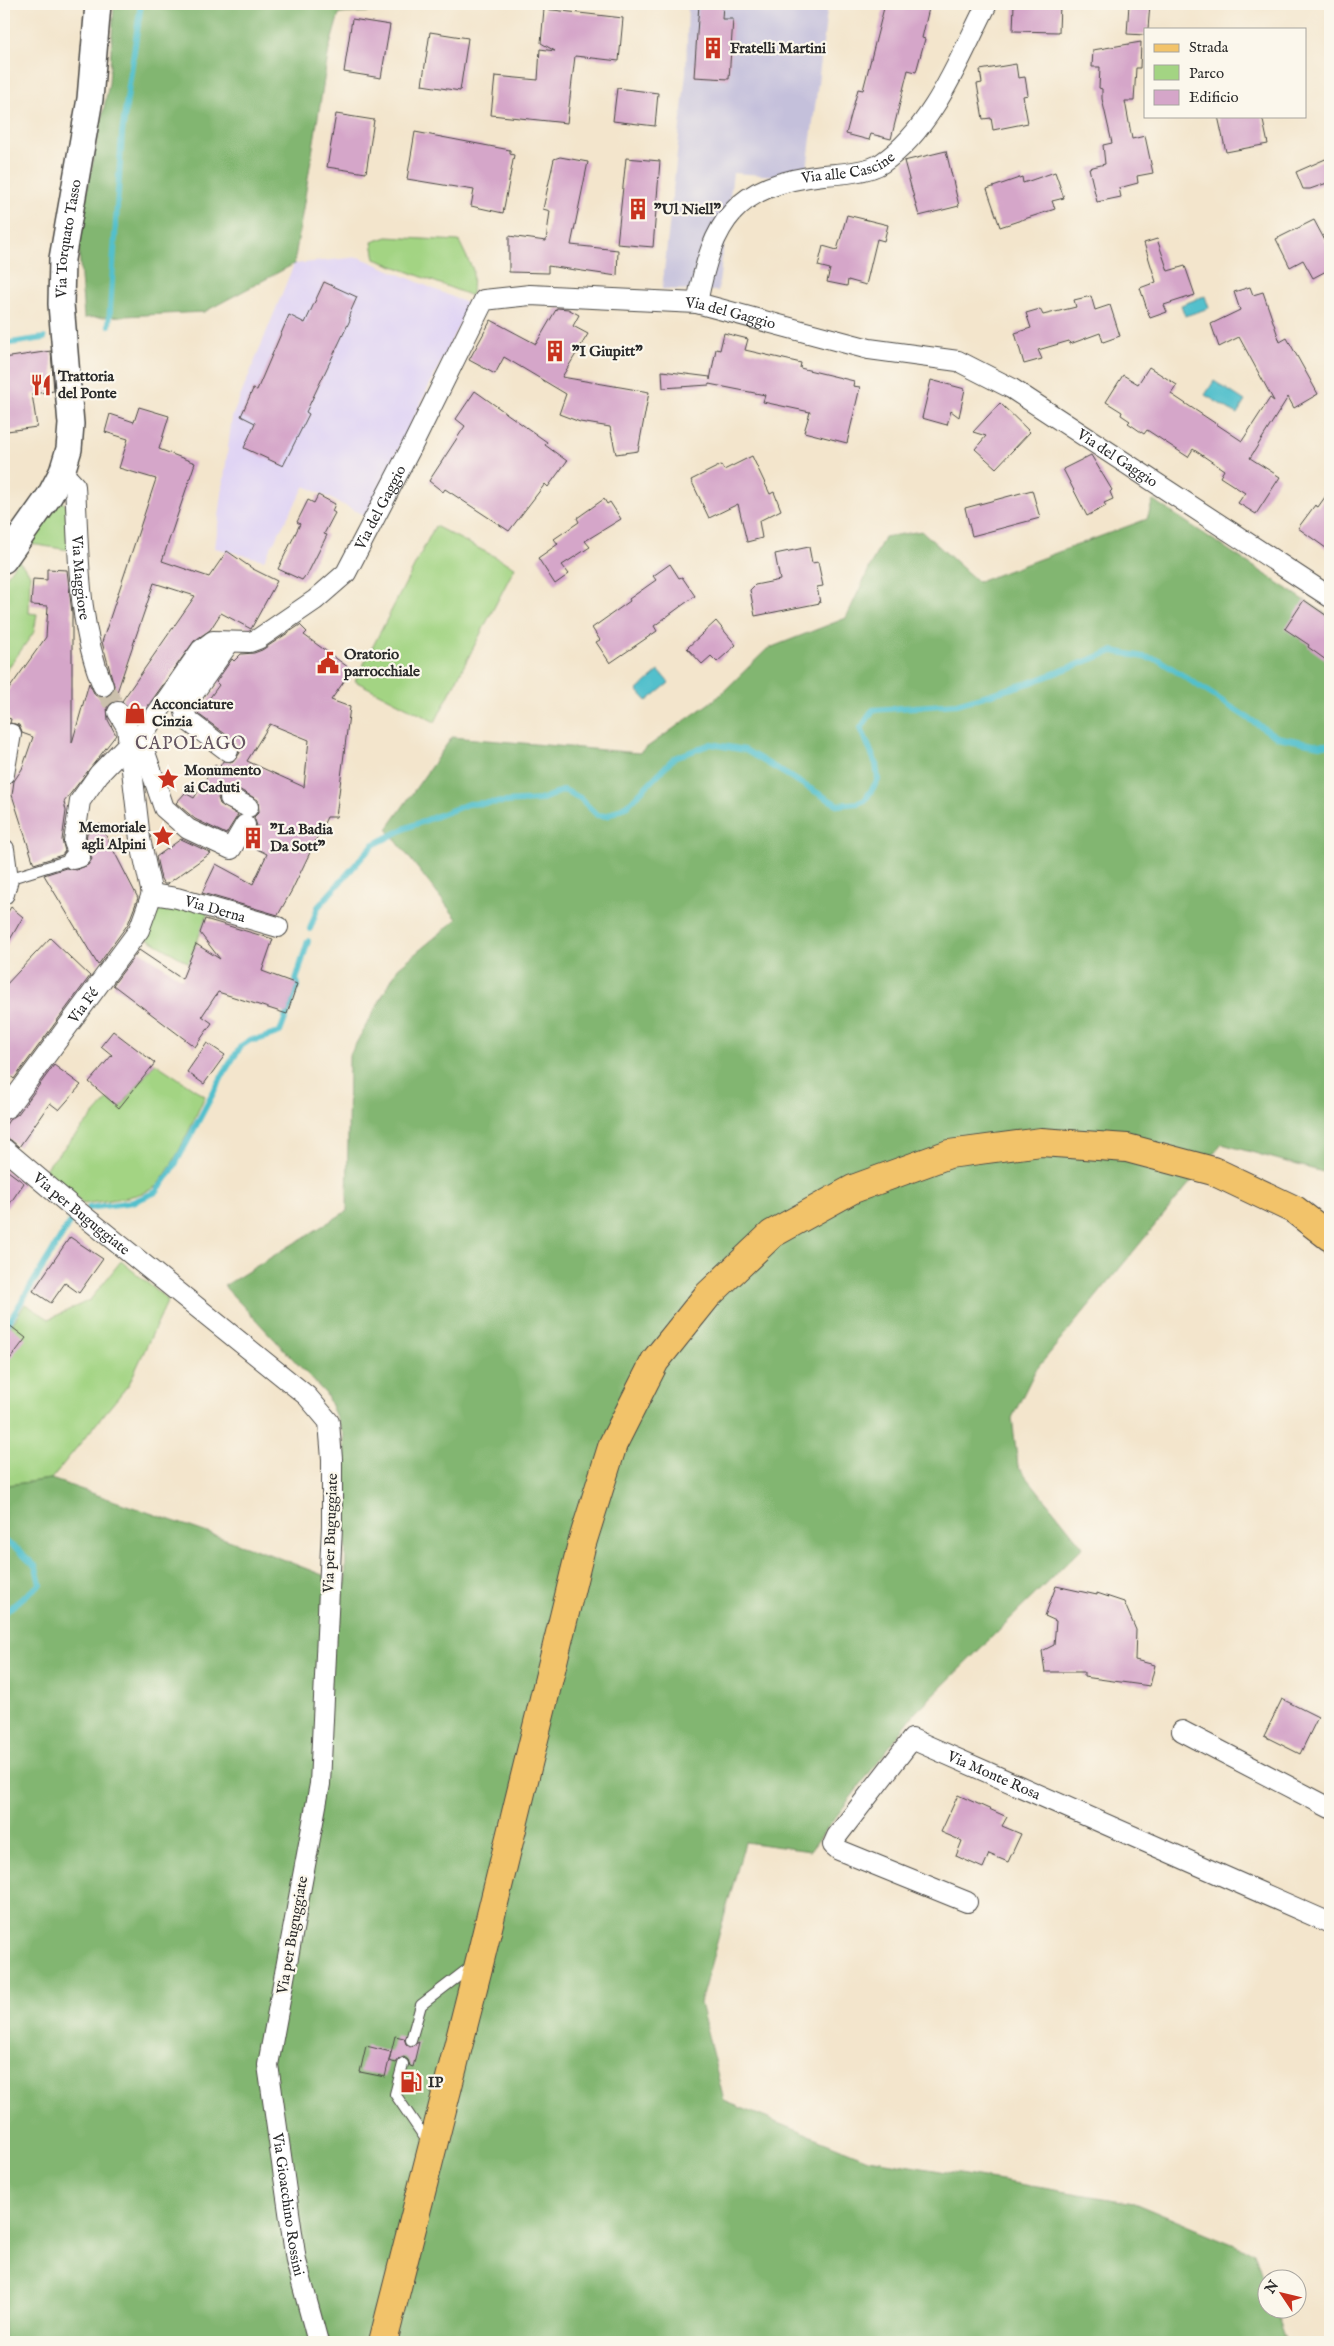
<svg xmlns="http://www.w3.org/2000/svg" width="1334" height="2346" viewBox="0 0 1334 2346" font-family="'IM FELL English',serif">
	<style>
		.built { fill: #e0d4f4 }
		.industrial { fill: #c4c0db }
		.green { fill: #a3d483; stroke: #678057 }
		.forest { fill: #82b671; stroke: #56704e }
		.water { fill: #53c0cc; stroke: #3f767c }
		.lines { fill: none; stroke-linecap: round; stroke-linejoin: round }
		.stream { stroke: #53c0cc; stroke-width: 6 }
		.building { fill: #d5a6c9; fill-rule: evenodd }
		.minor-tunnel { stroke: #cbc0ac; stroke-width: 20; stroke-dasharray: 20 10; stroke-linecap: butt }
		.service-casing { stroke: #494743; stroke-width: 12 }
		.minor-casing { stroke: #494743; stroke-width: 22 }
		.tertiary-casing { stroke: #494743; stroke-width: 28 }
		.primary-casing { stroke: #494743; stroke-width: 30 }
		.service { stroke: #fff; stroke-width: 10 }
		.minor { stroke: #fff; stroke-width: 20 }
		.tertiary { stroke: #fff; stroke-width: 25 }
		.primary { stroke: #f2c36a; stroke-width: 28 }
		.labels { text-anchor: middle; stroke-width: 4.5; stroke-linejoin: round; paint-order: stroke }
		.poi-label { font-size: 15px; font-weight: bold; fill: #2b2b2b; stroke: #fbf7ec; text-anchor: start }
		.street-label { font-size: 15px; fill: #2b2b2b; stroke: #fbf7ec }
		.quarter-label { font-size: 18px; letter-spacing: 1px; fill: #665662; stroke: #fbf7ec }
	</style>
	<rect width="100%" height="100%" fill="#fbf7ec"/>
	<filter id="ink" filterUnits="userSpaceOnUse"><feTurbulence type="fractalNoise" baseFrequency=".02" numOctaves="2"/><feDisplacementMap in="SourceGraphic" scale="10" xChannelSelector="R" yChannelSelector="G"/><feConvolveMatrix kernelMatrix="1 2 1 2 8 2 1 2 1" color-interpolation-filters="sRGB"/></filter>
	<filter id="wash" filterUnits="userSpaceOnUse"><feTurbulence type="fractalNoise" baseFrequency=".0096" numOctaves="4" result="noise"/><feDisplacementMap in="SourceGraphic" scale="20" xChannelSelector="R" yChannelSelector="G"/><feGaussianBlur stdDeviation="1.12" result="paint"/><feColorMatrix in="noise" values="0 0 0 0 0 0 0 0 0 0 0 0 0 0 0 0 0 1.4 0 .05"/><feComposite in="paint" operator="in"/></filter>
	<g filter="url(#wash)">
		<rect width="100%" height="100%" fill="#f3e5cc"/>
		<path class="built" d="M359,257L469,304L366,516L305,486L264,560L215,548L232,417L294,264Z"/>
		<path class="industrial" d="M688,4H828L806,178L733,173L718,291L662,289L686,73Z"/>
		<path class="green" d="M387,237L459,241L473,270L472,296L375,259L372,242Z
			M62,501L66,506L69,550L31,544L58,504Z
			M435,526L515,567L435,722L355,681Z
			M18,560L30,574L29,613L37,614L34,632L4,674V580Z
			M159,904L209,910L189,963L143,936Z
			M155,1063L205,1096C196,1115 168,1181 152,1189C132,1199 106,1200 84,1204L45,1169L108,1099L120,1108Z
			M121,1261L168,1300L129,1384L51,1479L8,1485L4,1482V1337L25,1304L49,1319L90,1300Z"/>
		<path class="forest" d="M114,4H413L410,9L339,14L329,49L294,264L204,312L84,318L78,235L109,83Z
			M1153,500L1330,617V1174L1222,1144L1035,1371L1012,1418L1018,1466L1083,1547L915,1713L810,1851L745,1842L700,2003L724,2101L868,2159L1134,2203L1254,2253L1266,2289V2308L1274,2309L1286,2342H4V1482L8,1485L51,1479L266,1553L346,1584L344,1436L326,1394L224,1286L347,1211L349,1056L398,968L457,919L387,829L452,737L639,753L718,697L767,649L846,618L884,537L922,531L978,582L1147,519Z"/>
		<path class="water" d="M1205,296L1209,308L1185,316L1181,305Z
			M1214,381L1245,401L1237,414L1205,395Z
			M659,671L669,683L647,701L637,690Z"/>
		<g class="lines">
			<path class="stream" d="M109,325L122,133L141,4
				M4,344L44,338
				M310,929L318,907L373,845L406,828L468,804L540,800L564,790L580,798L597,815L607,816L629,804L674,758L711,744L745,750L838,805L858,803L865,800L878,780L876,764L861,728L873,710L957,704L1032,682L1113,651L1159,660L1277,737L1319,745H1330
				M89,1208L133,1202L156,1192L171,1172L225,1071L241,1046L250,1040L260,1039L280,1032L298,984L296,980L308,941
				M4,1330L72,1219
				M4,1541L17,1549L36,1567L40,1584L4,1613"/>
		</g>
		<g id="blocks">
			<path class="building" d="M699,4H723L722,19H733L729,79L694,77Z
				M885,4H930L922,38L925,39L916,72L908,70L891,139L871,134L869,140L846,134L858,89L863,90Z
				M1014,4H1060L1059,32L1013,31Z
				M1129,4H1150L1148,29H1145V35L1127,34Z
				M544,9L623,18L619,61L575,56L567,123L491,115L495,76L538,80L540,49L555,51L541,43Z
				M352,19L390,25L381,78L344,72Z
				M430,32L468,38L460,91L422,85Z
				M1141,42L1140,68H1136L1134,101H1125L1132,139L1145,136L1153,173L1137,176L1138,183L1119,188L1121,197L1097,202L1089,168L1105,164L1103,145L1112,143L1102,99V89L1099,88L1100,67H1092L1093,50Z
				M1016,64L1018,78L1025,77L1028,95L1023,96L1028,123L993,130L991,118L983,119L977,84L982,83L980,70Z
				M617,88L658,93L655,126L613,121Z
				M336,114L374,120L366,173L327,167Z
				M1218,116H1262L1268,144L1226,152Z
				M415,132L510,150V154L514,155L503,213L471,206L474,190L407,179Z
				M946,151L959,206L919,216L904,161Z
				M560,157L588,162L571,245L618,250L617,276L548,266V273L509,272V236L546,241L550,211L543,209L554,159Z
				M1330,157V182L1310,189H1303L1296,172Z
				M626,158L660,161L653,247L617,244Z
				M1055,172L1064,198L1052,201L1055,209L1000,227L987,189L1022,177L1023,183Z
				M847,215L888,225L884,241L877,239L866,285L848,280L847,286L827,282L830,269L818,266L823,246L837,250Z
				M1314,220L1330,250V269L1313,278L1303,260L1290,267L1276,239Z
				M1157,239L1168,271L1185,266L1195,295L1164,305L1167,312L1150,318L1140,288L1156,282L1144,243Z
				M324,282L357,297L349,315L350,320L306,412L309,414L283,466L244,448L255,423L241,416L253,389L257,390L289,315L305,323Z
				M1250,287L1253,295L1263,292L1280,342L1287,338L1318,394L1294,408L1288,397L1250,458L1280,477L1256,514L1238,503L1245,493L1220,477L1224,470L1193,449L1188,457L1147,430L1144,434L1128,423L1130,421L1121,415L1122,412L1106,402L1123,375L1138,384L1149,367L1177,385L1171,394L1242,441L1270,398L1274,401L1239,337L1219,347L1211,324L1240,310L1234,292Z
				M1091,296L1095,310L1110,305L1120,336L1103,342L1100,333L1070,344L1069,341L1038,350L1042,359L1024,364L1015,333L1031,328L1026,313L1040,309L1043,315L1076,307L1074,300Z
				M557,308L568,309L579,315L573,326L588,334L562,377L649,392L638,451L616,454L610,427L580,422L559,414L566,394L504,357L495,374L469,360L491,320L536,344Z
				M724,333L748,339L745,350L801,363L800,368L854,381L853,386L860,387L847,443L804,432L810,412L763,402L765,395L709,384V385L663,388L662,371L710,377V380L716,349L720,350Z
				M51,351L54,391L32,394L37,427L7,431L4,407V358Z
				M931,380L965,389L959,417L951,411L947,425L922,418Z
				M475,391L547,442L545,445L567,461L548,487L545,484L509,531L445,489L443,492L429,481L465,426L456,419Z
				M1000,403L1030,432L996,468L975,449L986,436L973,432Z
				M139,407L169,416L159,449L195,463L162,561L209,577L227,551L253,569L277,581L251,629L221,613L210,630L194,641L138,720L122,701L195,596L154,583L114,701L107,707L108,720L116,735L64,802L66,811L62,840L65,851L62,855L34,864L12,795L14,781L22,769L33,737L22,733L19,725L10,723L11,719L4,717V696L46,637L48,606L31,605L33,579L47,580V569L67,570L72,613V743L89,683L95,695L100,698L107,697L115,689L102,642L156,479L119,468L128,439L105,432L110,414L134,422Z
				M1091,455L1112,490L1110,492L1113,499L1104,503L1106,506L1087,516L1063,469Z
				M752,456L770,494L774,492L781,510L759,521L762,538L747,542L738,504L709,518L691,480L721,465L724,470Z
				M1032,490L1040,518L972,536L965,508Z
				M1330,490V551L1298,528L1315,505L1318,507Z
				M318,495L335,504L332,511L335,513L324,534L327,535L306,577L305,576L302,580L278,569L300,524L297,522L308,500L314,503Z
				M604,499L607,504L610,502L621,519L585,541L590,547L562,565L569,574L555,584L538,558L558,544L554,539L579,522L577,518Z
				M809,547L812,563L818,562L823,586L817,587L820,603L755,616L750,590L755,585L780,580L775,554Z
				M670,564L679,578L682,577L695,596L654,626L657,631L610,663L596,642L600,640L592,628L630,601L629,599L656,580L653,576Z
				M1304,600L1330,618V663L1308,647L1309,645L1285,629Z
				M716,621L736,645L717,662L711,656L702,664L687,648Z
				M300,625L307,632L304,635L352,670L331,700L350,707L336,817H327L292,890L278,915L202,893L216,864L253,884L267,854L247,844L257,826L254,817L259,812L258,800L235,787L229,786L223,788L218,798L220,804L238,815L226,834L195,819L176,803L185,793L194,798L215,765L219,768L223,761L233,762L240,753L236,742L198,714L219,685L216,682L232,659L234,661L241,654L254,653L262,650ZM270,724L309,740L304,787L247,761Z
				M100,824L138,898L128,924L98,965L44,875L66,868L76,870L88,865L92,859L86,841L87,833Z
				M181,839L211,853L167,884H164L161,879L156,857Z
				M11,907L23,917L4,950V918Z
				M205,919L273,939L262,971L297,984L287,1014L218,992L202,1016L212,1023L195,1047L113,985L139,950L182,979L196,944L220,959L200,933Z
				M50,938L90,976L14,1079L4,1070V987Z
				M113,1031L155,1063L119,1108L89,1082L112,1055L101,1046Z
				M207,1043L225,1055L204,1084L187,1072Z
				M54,1065L81,1085L59,1110L50,1103L19,1147L11,1140L4,1137V1128L9,1120L18,1114Z
				M4,1164V1168L24,1183L4,1212Z
				M70,1237L103,1259L79,1293L65,1283L51,1303L33,1291Z
				M4,1321L26,1338L4,1367Z
				M1056,1586L1097,1595V1593L1124,1602L1136,1630L1135,1660L1155,1665L1150,1686L1084,1677V1672H1045L1042,1651L1054,1645L1056,1621L1045,1616Z
				M1282,1699L1318,1717L1300,1754L1264,1736Z
				M958,1795L1007,1817L1002,1826L1021,1834L1008,1862L989,1854L983,1868L956,1856L962,1841L941,1832Z
				M395,2036L404,2038L406,2044L410,2047L419,2042L413,2067L410,2066L408,2060L404,2057L399,2059L396,2063L389,2061Z
				M366,2046L391,2052L385,2077L360,2072Z"/>
		</g>
	</g>
	<g filter="url(#ink)">
		<use href="#blocks" fill-opacity="0" stroke="#494743" stroke-width="1"/>
		<g class="lines">
			<path class="minor-tunnel" d="M103,686L118,712"/>
			<g class="service-casing">
				<path id="service" d="M8,879L73,859
					M411,2040L421,2005L473,1965
					M403,2064L395,2094L429,2144"/>
			</g>
			<g class="minor-casing">
				<g id="minor">
					<path id="s1" d="M697,303C713,220 735,185 823,175C839,174 869,172 882,163C933,129 960,57 987,4"/>
					<path id="s2" d="M62,472L75,486C79,553 77,623 103,686"/>
					<path d="M118,712L127,727L140,839L152,894"/>
					<path d="M140,738L164,808L188,829L231,849L245,825"/>
					<path d="M228,751L187,720L184,707L229,643"/>
					<path d="M4,774L11,734"/>
					<path d="M230,798L248,807"/>
					<path d="M4,849L8,879L4,894"/>
					<path id="s3" d="M73,859L80,857L74,842L80,801L99,774L129,743L140,738L201,650L213,641L250,642L258,639L315,600L346,573L412,446L484,300L530,295L697,303L869,349L958,361L1011,388L1330,597"/>
					<path id="s4" d="M152,894L177,898L278,927"/>
					<path id="s5" d="M4,1109L8,1107L139,930L152,894"/>
					<path id="s6" d="M4,1149L69,1204L307,1396L329,1422L332,1459V1526L320,1784L268,2065L296,2261L318,2342"/>
					<path d="M1182,1731L1330,1808"/>
					<path id="s7" d="M967,1902L839,1850L833,1845L837,1836L912,1739L1330,1923"/>
				</g>
			</g>
			<g class="tertiary-casing">
				<g id="tertiary">
					<path id="s8" d="M4,560L50,495L62,472L69,449L71,424L61,304L62,259L90,99L98,4"/>
				</g>
			</g>
			<g class="primary-casing">
				<path id="primary" d="M383,2342L480,1960L582,1543L613,1444L655,1361L708,1295L772,1234L853,1189L949,1154L1041,1142L1127,1148L1213,1171L1295,1210L1330,1237"/>
			</g>
			<use href="#service" class="service"/>
			<use href="#minor" class="minor"/>
			<use href="#tertiary" class="tertiary"/>
			<use href="#primary" class="primary"/>
		</g>
	</g>
	<defs>
		<g id="building-bare" transform="scale(1.725)"><path d="M-4-6H4V6H1V3H-1V6H-4ZM-2.5-4.3h1.7v1.8h-1.7ZM.8-4.3h1.7v1.8H.8ZM-2.5-1h1.7V.8h-1.7ZM.8-1h1.7V.8H.8Z" fill="#c8321e" stroke="#fbf7ec" stroke-width="2.5" paint-order="stroke"/></g>
		<g id="restaurant-bare" transform="scale(1.725)"><path d="M-5-6h1v4h1v-4h1v4h1v-4h1v5L-1.5 .5V6h-2V.5L-5-1ZM5-6V6H3V1.5H1.5Q1.5-4 5-6Z" fill="#c8321e" stroke="#fbf7ec" stroke-width="2.5" paint-order="stroke"/></g>
		<g id="civic-bare" transform="scale(1.725)"><path d="M-.6-6.5H3V-4.5H.6V-3L4-1V1h2V6H-6V1h2V-1L-.6-3ZM-1.2 2.5V6h2.4V2.5Z" fill="#c8321e" stroke="#fbf7ec" stroke-width="2.5" paint-order="stroke"/></g>
		<g id="shop-bare" transform="scale(1.725)"><path d="M-5-2.5h2.3a2.7 3.5 0 0 1 5.4 0H5L5.5 6h-11ZM-1.5-2.5h3a1.5 2.3 0 0 0-3 0Z" fill="#c8321e" stroke="#fbf7ec" stroke-width="2.5" paint-order="stroke"/></g>
		<g id="sight-bare" transform="scale(1.725)"><path d="M0-6L1.8-2.2L6-1.7L2.9 1.2L3.7 5.4L0 3.3L-3.7 5.4L-2.9 1.2L-6-1.7L-1.8-2.2Z" fill="#c8321e" stroke="#fbf7ec" stroke-width="2.5" paint-order="stroke"/></g>
		<g id="fuel-bare" transform="scale(1.725)"><path d="M-5.5-6h7V0h2V4h1.3V-2.5L3-4.5l.8-.8L6-3V5H2.5V1h-1V6h-7ZM-4.2-4.7v3.2H.2V-4.7Z" fill="#c8321e" stroke="#fbf7ec" stroke-width="2.5" paint-order="stroke"/></g>
	</defs>
	<g fill-rule="evenodd">
		<use href="#building-bare" x="713" y="48"/>
		<use href="#building-bare" x="638" y="209"/>
		<use href="#building-bare" x="555" y="351"/>
		<use href="#restaurant-bare" x="41" y="385"/>
		<use href="#civic-bare" x="328" y="663"/>
		<use href="#shop-bare" x="135" y="713"/>
		<use href="#sight-bare" x="168" y="779"/>
		<use href="#sight-bare" x="163" y="836"/>
		<use href="#building-bare" x="253" y="838"/>
		<use href="#fuel-bare" x="411" y="2082"/>
	</g>
	<g class="labels">
		<g class="poi-label">
			<text x="730" y="53">Fratelli Martini</text>
			<text x="654" y="214">"Ul Niell"</text>
			<text x="572" y="356">"I Giupitt"</text>
			<text x="58" y="381">Trattoria<tspan x="58" dy="17">del Ponte</tspan></text>
			<text x="344" y="659">Oratorio<tspan x="344" dy="17">parrocchiale</tspan></text>
			<text x="152" y="709">Acconciature<tspan x="152" dy="17">Cinzia</tspan></text>
			<text x="184" y="775">Monumento<tspan x="184" dy="17">ai Caduti</tspan></text>
			<text x="146" y="832" text-anchor="end">Memoriale<tspan x="146" dy="17">agli Alpini</tspan></text>
			<text x="270" y="834">"La Badia<tspan x="270" dy="17">Da Sott"</tspan></text>
			<text x="428" y="2087">IP</text>
		</g>
		<g class="street-label">
			<text dy="5" stroke="none"><textPath href="#s1" startOffset="225">Via alle Cascine</textPath></text>
			<text dy="5" stroke="none"><textPath href="#s8" startOffset="341">Via Torquato Tasso</textPath></text>
			<text dy="5" stroke="none"><textPath href="#s3" startOffset="985">Via del Gaggio</textPath></text>
			<text dy="5" stroke="none"><textPath href="#s3" startOffset="1405">Via del Gaggio</textPath></text>
			<text dy="5" stroke="none"><textPath href="#s3" startOffset="505">Via del Gaggio</textPath></text>
			<text dy="5" stroke="none"><textPath href="#s2" startOffset="111">Via Maggiore</textPath></text>
			<text dy="5" stroke="none"><textPath href="#s4" startOffset="65">Via Derna</textPath></text>
			<text dy="5" stroke="none"><textPath href="#s5" startOffset="131">Via Fé</textPath></text>
			<text dy="5" stroke="none"><textPath href="#s6" startOffset="101">Via per Buguggiate</textPath></text>
			<text transform="translate(330 1533) rotate(-88)" y="5">Via per Buguggiate</text>
			<text dy="5" stroke="none"><textPath href="#s7" startOffset="368">Via Monte Rosa</textPath></text>
			<text transform="translate(292 1935) rotate(-80)" y="5">Via per Buguggiate</text>
			<text dy="5" stroke="none"><textPath href="#s6" startOffset="1214">Via Gioacchino Rossini</textPath></text>
		</g>
		<g class="quarter-label">
			<text x="191" y="749">CAPOLAGO</text>
		</g>
	</g>
	<rect width="1334" height="2346" fill="none" stroke="#fbf7ec" stroke-width="20"/>
	<rect x="1144" y="28" width="162" height="90" fill="#fbf7ec" stroke="#a8a59f"/>
	<rect x="1154" y="44" width="25" height="8" fill="#f2c36a" stroke="#a8a59f"/>
	<text x="1189" y="52" font-size="15" fill="#2b2b2b">Strada</text>
	<rect x="1154" y="65" width="25" height="15" fill="#a3d483" stroke="#a8a59f"/>
	<text x="1189" y="78" font-size="15" fill="#2b2b2b">Parco</text>
	<rect x="1154" y="90" width="25" height="15" fill="#d5a6c9" stroke="#a8a59f"/>
	<text x="1189" y="102" font-size="15" fill="#2b2b2b">Edificio</text>
	<g transform="translate(1282 2294) rotate(305)"><circle r="24" fill="#fbf7ec" stroke="#a8a59f"/>
	<path d="M0-4L9 19L0 12L-9 19Z" fill="#c8321e"/>
	<text y="-8" font-size="14" font-weight="bold" text-anchor="middle" fill="#2b2b2b">N</text>
	</g>
</svg>
